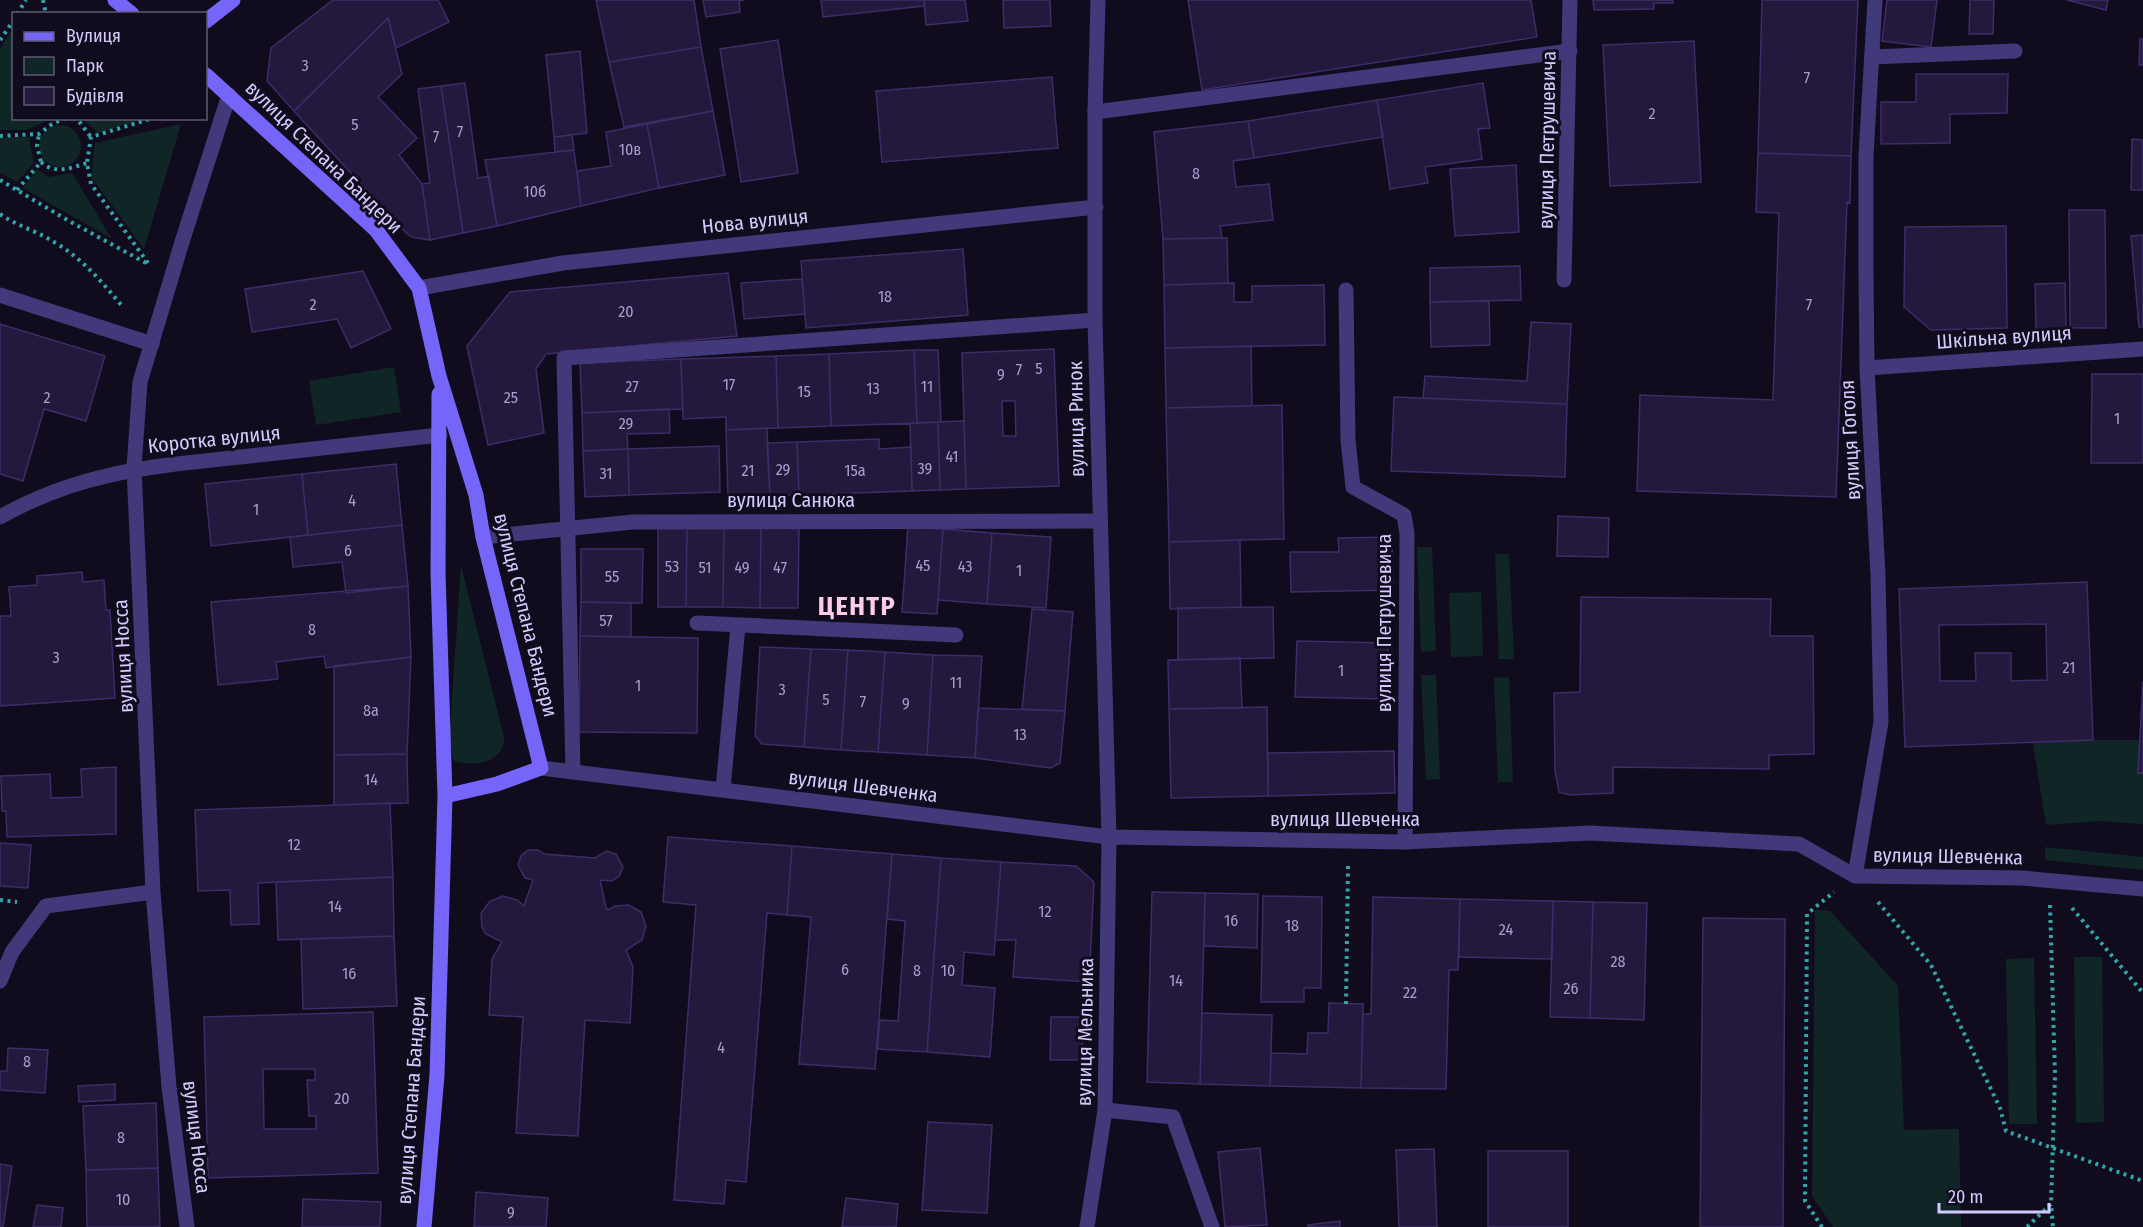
<svg xmlns="http://www.w3.org/2000/svg" width="2143" height="1227" viewBox="0 0 2143 1227" font-family="'Fira Sans Condensed',sans-serif">
	<style>
		.green { fill: #102526 }
		.building { fill: #24193d; stroke: #3d2c68; stroke-width: 1.5; fill-rule: evenodd }
		.lines { fill: none; stroke-linecap: round; stroke-linejoin: round }
		.path { stroke: #31a6aa; stroke-width: 4; stroke-dasharray: 3 4.5; stroke-linecap: butt }
		.lane { stroke: #41397a; stroke-width: 15 }
		.street { stroke: #41397a; stroke-width: 15 }
		.secondary { stroke: #7665f9; stroke-width: 15 }
		.labels { text-anchor: middle; stroke-width: 6; stroke-linejoin: round; paint-order: stroke }
		.number-label { font-size: 16px; fill: #a89ecd }
		.street-label { font-size: 20px; fill: #d4cafd; stroke: #110c1d }
		.district-label { font-size: 26px; font-weight: bold; letter-spacing: 1.5px; fill: #fdcce7; stroke: #110c1d }
	</style>
	<rect width="100%" height="100%" fill="#110c1d"/>
	<path class="green" d="M13,28L14,118L51,119L26,130H0V49Z
		M83,119H142L98,133Z
		M181,124L144,249L91,177L95,143Z
		M39 146a21 21 0 1 1 42 0a21 21 0 1 1-42 0Z
		M29,137L34,163L17,182L0,173V138Z
		M37,169L48,177L72,173L112,239L23,188Z
		M394,367L401,412L316,425L309,381Z
		M1417,547H1432L1436,651L1421,652Z
		M1509,554L1514,659H1499L1495,554Z
		M461,565L504,737C505,763 473,767 454,761L449,744Z
		M1481,592L1483,656L1451,657L1449,593Z
		M1421,675H1436L1440,779L1426,780Z
		M1509,677L1513,782H1498L1494,678Z
		M2093,740H2140L2138,772L2143,773V824L2100,821L2046,825L2033,743Z
		M2045,847L2143,857V870L2045,860Z
		M1815,910L1830,911L1898,986L1904,1130L1959,1129L1961,1227H1833L1812,1196Z
		M2074,957H2102L2104,1122L2076,1123Z
		M2034,958L2037,1124H2009L2006,959Z"/>
	<path class="building" d="M333,0H438L449,22L396,48L388,18L294,111L267,81L271,48Z
		M596,0H694L701,47L609,62Z
		M703,0H744L739,1L740,12L706,17Z
		M821,0H924V6L823,17Z
		M924,0H965L968,21L926,25Z
		M1003,0H1050L1051,26L1004,28Z
		M1188,0H1531L1537,37L1202,90Z
		M1593,0H1673V3H1654V9L1594,10Z
		M1762,0H1858L1851,156L1758,153Z
		M1887,0H1937L1931,47L1882,41Z
		M1970,0H1994L1993,34H1969Z
		M2067,0H2108L2106,10Z
		M388,18L402,74L378,97L417,138L399,155L422,184L430,240L412,237L405,232L294,111Z
		M2140,39H2143V65H2139Z
		M778,40L798,173L741,182L720,49Z
		M1694,41L1701,182L1610,186L1603,45Z
		M701,47L713,111L624,127L609,62Z
		M580,51L587,133L554,137L546,55Z
		M1916,74H2008L2007,113L1950,114V143L1881,144V102H1916Z
		M1052,77L1058,148L882,162L876,91Z
		M465,83L478,178L489,176L497,226L463,233L441,86Z
		M1483,83L1490,128L1478,129L1482,159L1425,167L1428,183L1390,189L1377,100Z
		M441,86L463,233L430,240L422,184L430,183L418,89Z
		M1377,100L1383,137L1254,158L1248,121Z
		M713,111L725,175L659,188L647,124Z
		M1248,121L1254,158L1233,161L1236,187L1269,184L1273,220L1220,226L1222,238L1163,239L1154,132Z
		M647,124L659,188L581,206L577,171L611,166L606,132Z
		M572,135L574,150L555,152L554,137Z
		M2132,139L2143,140V190H2131Z
		M574,150L581,206L497,226L485,160Z
		M1758,153L1851,156L1850,203L1847,202L1836,497L1637,491L1640,395L1773,400L1779,213L1756,212Z
		M1516,165L1519,232L1455,236L1450,169Z
		M2069,210H2105L2106,328H2070Z
		M2006,226L2007,328L1931,330L1904,307L1905,227Z
		M2143,235V327H2139L2131,236Z
		M1227,238L1228,283L1164,285L1163,239Z
		M963,249L968,315L806,328L801,261Z
		M1520,266L1521,300L1430,302V268Z
		M363,271L391,329L351,348L337,319L252,332L245,289Z
		M728,273L737,336L546,354L536,369L544,433L488,445L467,346L510,292Z
		M802,279L805,314L744,319L741,283Z
		M1234,283V302H1252V286L1324,285L1325,345L1165,348L1164,285Z
		M2065,283L2066,328L2036,329L2035,284Z
		M1489,301L1490,345L1431,347L1430,302Z
		M1531,322L1571,324L1567,404L1423,398L1425,376L1527,381Z
		M0,324L105,356L86,421L44,409L23,481L0,474Z
		M1251,346L1252,406L1166,408L1165,348Z
		M1054,349L1059,486L966,489L962,353ZM1002,401H1015L1016,436H1003Z
		M914,350L917,423L831,426L829,354Z
		M914,350H938L941,422L917,423Z
		M829,354L831,426L778,428L776,356Z
		M776,356L778,428L726,430V417L683,419L681,359Z
		M681,359L683,409L582,413L580,363Z
		M2092,374H2143V463H2091Z
		M1394,397L1567,404L1565,477L1391,471Z
		M1282,405L1284,539L1169,542L1166,408Z
		M669,409L670,433L627,434L628,449L583,451L582,413Z
		M964,421L966,489L940,490L938,422Z
		M938,422L940,490L912,491L910,423Z
		M767,428L770,496L728,498L726,430Z
		M879,439V449L911,447L912,491L799,495L797,442Z
		M797,442L799,495L770,496L767,443Z
		M719,446L720,492L629,495L628,449Z
		M628,449L629,495L585,497L583,451Z
		M396,464L402,525L308,535L302,474Z
		M302,474L308,535L211,546L205,484Z
		M1558,516L1609,518L1608,557L1557,556Z
		M402,525L408,586L346,593L342,562L293,567L290,537Z
		M658,526H687L686,607H658Z
		M687,526H724L723,607H686Z
		M724,526L761,527L760,608L723,607Z
		M761,527H799L798,608H760Z
		M908,527L943,529L937,614L902,612Z
		M943,529L992,533L987,604L938,600Z
		M992,533L1051,537L1046,608L987,604Z
		M1392,537L1393,590L1291,592L1290,552H1339L1338,538Z
		M1240,540L1241,607L1170,609L1169,542Z
		M581,549H643L642,603L581,602Z
		M82,572L83,582L104,580L106,610H110L115,698L0,706V616H11L9,587L37,585V576Z
		M2087,582L2093,740L1905,747L1899,589ZM2046,624L2047,680L2011,681V653H1975L1976,681H1940L1939,625Z
		M408,586L411,657L326,668L324,656L276,662L278,679L218,685L211,602Z
		M1581,597L1771,599L1770,636H1813L1814,754L1769,755V769L1613,767V793L1570,795L1559,792L1555,771L1554,693L1580,692Z
		M581,602L631,603V637L580,636Z
		M1273,607L1274,658L1178,660V608Z
		M1032,609L1073,612L1065,711L1022,709Z
		M580,636L698,638L697,733L579,732Z
		M1297,641L1388,643L1386,699L1295,697Z
		M760,647L811,649L804,747L762,744L755,736Z
		M811,649L848,650L841,750L804,747Z
		M848,650L885,652L878,752L841,750Z
		M885,652L933,655L927,755L878,752Z
		M933,655L982,656L975,758L927,755Z
		M411,657L407,754L334,755V666Z
		M1240,658L1242,708L1169,709L1168,660Z
		M2143,681V773H2138Z
		M1267,707L1268,796L1171,798L1169,709Z
		M978,708L1065,711L1060,763L1051,768L975,758Z
		M1394,751L1395,793L1268,796V753Z
		M407,754L408,803L334,805V755Z
		M116,767V834L7,837L6,811H2L1,776L50,774L51,798L82,797L81,769Z
		M390,803L393,877L258,883L259,924L231,925L230,890L198,891L195,810Z
		M668,837L792,846L787,915L767,913L746,1182L726,1180L724,1204L674,1200L696,905L663,902Z
		M0,843L31,845L28,888L0,886Z
		M792,846L892,854L875,1069L799,1064L811,917L787,915Z
		M528,850H538L544,854L595,858L607,851L616,854L623,867L619,876L612,881L600,880L606,908L608,910L615,906L629,905L641,912L646,926L642,940L626,950L633,967L630,1023L585,1020L578,1136L516,1133L523,1017L489,1015L492,959L502,942L486,934L482,927L481,913L490,901L503,896L517,900L524,906L533,880L525,878L518,865L521,856Z
		M892,854L941,858L927,1052L877,1049L880,1020L898,1021L905,921L887,919Z
		M941,858L1001,862L994,955L964,952L962,985L995,988L990,1057L927,1052Z
		M1001,862L1076,866L1094,882L1089,982L1013,977L1016,940H995Z
		M393,877L394,936L278,940L276,882Z
		M1152,892L1205,893L1200,1084L1147,1082Z
		M1205,893L1258,894L1257,948L1204,946Z
		M1263,896L1322,897L1321,988H1304V1002H1261Z
		M1373,897L1460,899L1458,970H1449L1446,1089L1361,1088L1363,1014H1371Z
		M1460,899L1553,901L1552,959L1459,957Z
		M1553,901L1593,902L1590,1018L1550,1017Z
		M1593,902L1647,903L1644,1020L1590,1018Z
		M1703,918L1785,919L1783,1227H1700Z
		M394,936L397,1006L303,1009L301,939Z
		M1329,1003L1363,1004L1361,1088L1270,1086L1271,1053L1307,1054L1308,1033H1328Z
		M373,1012L378,1173L208,1178L204,1017ZM263,1069H315V1080H307L309,1116H316V1129H264Z
		M1202,1013L1272,1015L1270,1086L1200,1084Z
		M1051,1017H1083L1082,1060H1050Z
		M8,1048L48,1050L45,1093L0,1090V1071H7Z
		M115,1084V1100L79,1102L78,1086Z
		M156,1103L158,1168L86,1170L83,1106Z
		M928,1122L992,1125L987,1213L922,1210Z
		M1260,1148L1267,1225L1225,1227L1218,1152Z
		M1434,1149L1437,1227H1399L1396,1150Z
		M1488,1151H1568V1227H1488Z
		M0,1164L12,1166L3,1227H0Z
		M158,1168L160,1227H87L86,1170Z
		M476,1192L548,1198L546,1227H474Z
		M846,1198L898,1204L896,1227H842Z
		M303,1199L381,1202L380,1227H302Z
		M37,1205L63,1208L61,1227H33Z
		M1340,1221V1227H1308V1225Z"/>
	<g class="lines">
		<path class="path" d="M43,0L46,14
			M17,14L26,0
			M0,40L14,20
			M73,118L78,120L91,137
			M0,136L39,134L52,124L66,118
			M41,162C55,175 71,168 87,163
			M0,180L69,221L146,263
			M17,190L41,162L37,146L39,134
			M0,214C17,226 37,231 54,242C82,258 102,282 122,306
			M148,263L91,184L87,163L91,137L153,118
			M0,900L17,902
			M1878,902L1931,965L2000,1108L2006,1131L2143,1181
			M2050,905L2055,1075L2051,1204
			M2072,908L2143,993
			M1346,1004L1348,866
			M1822,1227L1805,1201L1807,914L1834,892
			M2027,1227L2051,1204L2053,1227"/>
		<path class="lane" d="M1872,57L2015,51
			M1095,112L1570,51
			M1564,280L1570,0
			M1346,290L1348,440L1353,487L1404,515L1407,534L1405,842
			M0,295L152,344
			M483,537L633,522L1099,521
			M697,623L956,635
			M573,772L564,358L1095,320
			M723,789L738,626"/>
		<path class="street" d="M419,288L563,263L1096,207
			M1867,368L2143,349
			M0,517C83,470 158,466 250,456C313,449 377,442 440,435
			M541,768L1109,837L1405,842L1590,833L1799,844L1855,876L2022,878L2143,889
			M1855,876L1881,722L1878,575L1867,368L1866,275V155L1875,0
			M0,981L12,952L46,906L153,892
			M1105,1110L1173,1117L1212,1227
			M187,1227L169,1087L153,892L134,468L140,382L182,242L229,95
			M1087,1227L1105,1110L1109,837L1095,320V112L1098,0"/>
		<path class="secondary" d="M115,0L132,14
			M206,21L233,0
			M206,75L376,230L419,288L439,376L476,495L483,537L541,768L497,784L445,796
			M424,1227L437,1075L445,796L438,573L439,394"/>
	</g>
	<g class="labels">
		<g class="number-label">
			<text x="305" y="71">3</text>
			<text x="1807" y="83">7</text>
			<text x="1652" y="119">2</text>
			<text x="355" y="130">5</text>
			<text x="460" y="137">7</text>
			<text x="436" y="142">7</text>
			<text x="630" y="155">10в</text>
			<text x="1196" y="179">8</text>
			<text x="535" y="197">10б</text>
			<text x="885" y="302">18</text>
			<text x="313" y="310">2</text>
			<text x="1809" y="310">7</text>
			<text x="626" y="317">20</text>
			<text x="1039" y="374">5</text>
			<text x="1019" y="375">7</text>
			<text x="1001" y="380">9</text>
			<text x="729" y="390">17</text>
			<text x="632" y="392">27</text>
			<text x="927" y="392">11</text>
			<text x="873" y="394">13</text>
			<text x="804" y="397">15</text>
			<text x="47" y="403">2</text>
			<text x="511" y="403">25</text>
			<text x="2117" y="424">1</text>
			<text x="626" y="429">29</text>
			<text x="952" y="462">41</text>
			<text x="925" y="474">39</text>
			<text x="783" y="475">29</text>
			<text x="748" y="476">21</text>
			<text x="855" y="476">15а</text>
			<text x="606" y="479">31</text>
			<text x="352" y="506">4</text>
			<text x="256" y="515">1</text>
			<text x="348" y="556">6</text>
			<text x="923" y="571">45</text>
			<text x="672" y="572">53</text>
			<text x="965" y="572">43</text>
			<text x="705" y="573">51</text>
			<text x="742" y="573">49</text>
			<text x="780" y="573">47</text>
			<text x="1019" y="576">1</text>
			<text x="612" y="582">55</text>
			<text x="606" y="626">57</text>
			<text x="312" y="635">8</text>
			<text x="56" y="663">3</text>
			<text x="2069" y="673">21</text>
			<text x="1341" y="676">1</text>
			<text x="956" y="688">11</text>
			<text x="638" y="691">1</text>
			<text x="782" y="695">3</text>
			<text x="826" y="705">5</text>
			<text x="863" y="707">7</text>
			<text x="906" y="709">9</text>
			<text x="371" y="716">8а</text>
			<text x="1020" y="740">13</text>
			<text x="371" y="785">14</text>
			<text x="294" y="850">12</text>
			<text x="335" y="912">14</text>
			<text x="1045" y="917">12</text>
			<text x="1231" y="926">16</text>
			<text x="1292" y="931">18</text>
			<text x="1506" y="935">24</text>
			<text x="1618" y="967">28</text>
			<text x="845" y="975">6</text>
			<text x="917" y="976">8</text>
			<text x="948" y="976">10</text>
			<text x="349" y="979">16</text>
			<text x="1176" y="986">14</text>
			<text x="1571" y="994">26</text>
			<text x="1410" y="998">22</text>
			<text x="721" y="1053">4</text>
			<text x="27" y="1067">8</text>
			<text x="342" y="1104">20</text>
			<text x="121" y="1143">8</text>
			<text x="123" y="1205">10</text>
			<text x="511" y="1218">9</text>
		</g>
		<g class="street-label">
			<text transform="translate(1547 140) rotate(-89)" y="7">вулиця Петрушевича</text>
			<text transform="translate(324 157) rotate(44)" y="7">вулиця Степана Бандери</text>
			<text transform="translate(755 221) rotate(-6)" y="7">Нова вулиця</text>
			<text transform="translate(2004 337) rotate(-4)" y="7">Шкільна вулиця</text>
			<text transform="translate(1076 419) rotate(-91)" y="7">вулиця Ринок</text>
			<text transform="translate(214 439) rotate(-6)" y="7">Коротка вулиця</text>
			<text transform="translate(1850 440) rotate(-93)" y="7">вулиця Гоголя</text>
			<text x="791" y="507">вулиця Санюка</text>
			<text transform="translate(526 615) rotate(76)" y="7">вулиця Степана Бандери</text>
			<text transform="translate(1384 623) rotate(-90)" y="7">вулиця Петрушевича</text>
			<text transform="translate(123 656) rotate(-93)" y="7">вулиця Носса</text>
			<text transform="translate(863 786) rotate(7)" y="7">вулиця Шевченка</text>
			<text x="1345" y="826">вулиця Шевченка</text>
			<text transform="translate(1948 856) rotate(1)" y="7">вулиця Шевченка</text>
			<text transform="translate(1085 1032) rotate(-89)" y="7">вулиця Мельника</text>
			<text transform="translate(411 1100) rotate(-86)" y="7">вулиця Степана Бандери</text>
			<text transform="translate(197 1137) rotate(83)" y="7">вулиця Носса</text>
		</g>
		<g class="district-label">
			<text x="857" y="615">ЦЕНТР</text>
		</g>
	</g>
	<rect x="12" y="12" width="195" height="108" fill="#110c1d" stroke="#5f5877" stroke-width="1.5"/>
	<rect x="24" y="32" width="30" height="9" fill="#7665f9" stroke="#5f5877" stroke-width="1.5"/>
	<text x="66" y="42" font-size="18" fill="#d4cafd">Вулиця</text>
	<rect x="24" y="57" width="30" height="18" fill="#102526" stroke="#5f5877" stroke-width="1.5"/>
	<text x="66" y="72" font-size="18" fill="#d4cafd">Парк</text>
	<rect x="24" y="87" width="30" height="18" fill="#24193d" stroke="#5f5877" stroke-width="1.5"/>
	<text x="66" y="102" font-size="18" fill="#d4cafd">Будівля</text>
	<path d="M1939 1203v9h110v-9" fill="none" stroke="#d4cafd" stroke-width="3"/>
	<text x="1948" y="1203" font-size="18" fill="#d4cafd" stroke="#110c1d" stroke-width="4.5" paint-order="stroke">20 m</text>
</svg>
